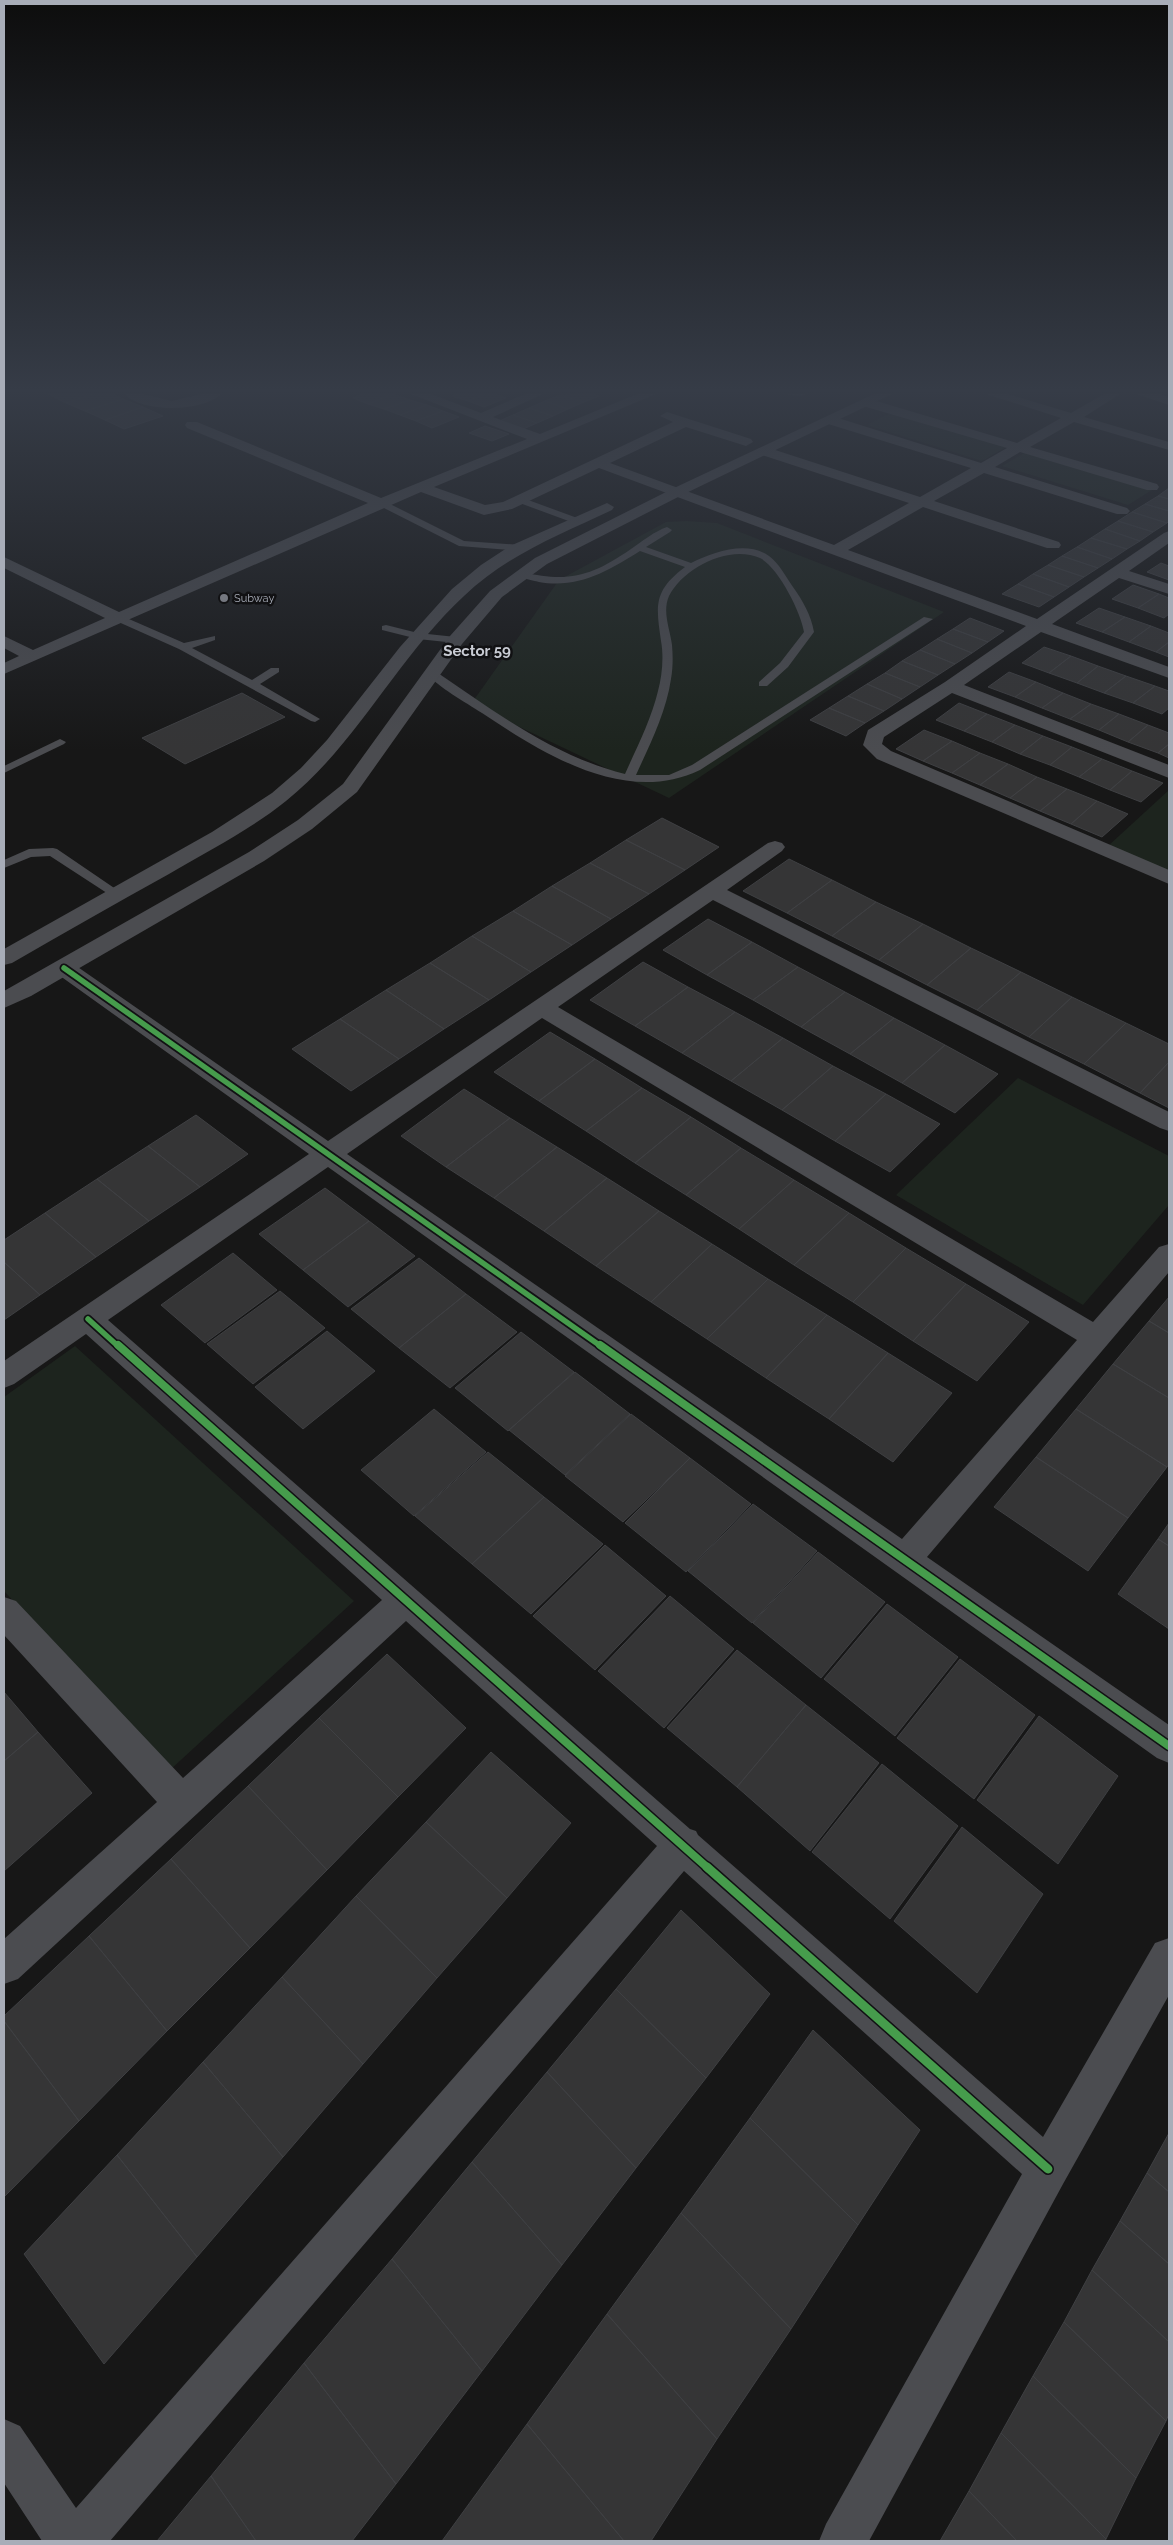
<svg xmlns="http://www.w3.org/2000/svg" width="1173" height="2545" viewBox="0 0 1173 2545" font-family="Raleway,sans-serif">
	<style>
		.green { fill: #1d241e }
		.building { fill: #353536; stroke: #3f4043 }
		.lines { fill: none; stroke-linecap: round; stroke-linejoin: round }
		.service { fill: #4b4c50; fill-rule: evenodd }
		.minor { fill: #4b4c50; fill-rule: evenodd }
		.tertiary { fill: #4b4c50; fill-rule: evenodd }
		.cycleway-far2-casing { stroke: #111113; stroke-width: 9 }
		.cycleway-far1-casing { stroke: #111113; stroke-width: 11 }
		.cycleway-casing { stroke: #111113; stroke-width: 12 }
		.cycleway-far2 { stroke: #469c4c; stroke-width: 5.5 }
		.cycleway-far1 { stroke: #469c4c; stroke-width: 8 }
		.cycleway { stroke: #469c4c; stroke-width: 9 }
		.poi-dot { fill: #757880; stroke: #111113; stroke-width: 2 }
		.labels { text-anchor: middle; stroke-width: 5; stroke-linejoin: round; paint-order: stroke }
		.far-poi-label { font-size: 11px; fill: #a8adb8; stroke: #111113; text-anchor: start }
		.far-district-label { font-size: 15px; font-weight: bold; fill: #c9ccd4; stroke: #111113 }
	</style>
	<rect width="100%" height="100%" fill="#171717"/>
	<path class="green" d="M892,412L1006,447L982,461L867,425Z
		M1026,452L1152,490L1128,505L1002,466Z
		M686,521L717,523L944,612L669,798L471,704L559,580L666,522Z
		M1169,790V871L1108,846Z
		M1018,1078L1169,1156V1205L1083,1305L896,1195Z
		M75,1346L354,1601L170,1770L4,1591V1397Z"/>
	<path class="building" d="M48,394H93L66,403Z
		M93,394H113L123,399L85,411L66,403Z
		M362,394H393L368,404L353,398Z
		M393,394L410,400L384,409L368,404Z
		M455,394H485L468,401L452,396Z
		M485,394H495L506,398L484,407L468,401Z
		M594,394L599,396L584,402L560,395Z
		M560,395L584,402L568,409L545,401Z
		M123,399L143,407L105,420L85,411Z
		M410,400L427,405L400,415L384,409Z
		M545,401L568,409L553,416L529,408Z
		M427,405L443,411L416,421L400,415Z
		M143,407L163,416L124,429L105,420Z
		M529,408L553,416L537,423L513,415Z
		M443,411L459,417L432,428L416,421Z
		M513,415L537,423L521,430L497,422Z
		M485,426L509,434L492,441L469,433Z
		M1169,488V499L1158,496Z
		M1158,496L1169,499V511L1145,504Z
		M1145,504L1169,511V521L1167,523L1132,512Z
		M1132,512L1167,523L1153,532L1118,521Z
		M1118,521L1153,532L1140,541L1105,529Z
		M1105,529L1140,541L1127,549L1091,538Z
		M1091,538L1127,549L1112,559L1077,547Z
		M1077,547L1112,559L1098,568L1062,556Z
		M1062,556L1098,568L1084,577L1048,565Z
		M1161,563L1169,566V580L1147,572Z
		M1048,565L1084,577L1069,587L1033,574Z
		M1033,574L1069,587L1054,597L1018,584Z
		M1018,584L1054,597L1039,607L1002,594Z
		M1133,585L1159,594L1138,608L1112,599Z
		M1159,594L1169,598V614L1164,618L1138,608Z
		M1099,608L1125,617L1102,632L1076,623Z
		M1125,617L1151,626L1129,642L1102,632Z
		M970,618L1004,631L988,642L953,629Z
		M1151,626L1169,633V642L1156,652L1129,642Z
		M953,629L988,642L972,653L937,639Z
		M937,639L972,653L955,664L920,650Z
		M1169,642V657L1156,652Z
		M1044,647L1071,656L1049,673L1022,663Z
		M920,650L955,664L938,675L902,661Z
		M1071,656L1098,666L1077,683L1049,673Z
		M902,661L938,675L920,687L885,673Z
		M1098,666L1126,676L1104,693L1077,683Z
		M1009,672L1036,682L1015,697L988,687Z
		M885,673L920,687L902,699L867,684Z
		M1126,676L1155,686L1133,703L1104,693Z
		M1036,682L1063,693L1042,708L1015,697Z
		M867,684L902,699L884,711L848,696Z
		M1155,686L1169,691V708L1162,714L1133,703Z
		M242,693L285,717L185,764L142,738Z
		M1063,693L1091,704L1070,719L1042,708Z
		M848,696L884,711L865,723L829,708Z
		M959,703L987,714L964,731L936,720Z
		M1091,704L1119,714L1099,730L1070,719Z
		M829,708L865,723L846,736L810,720Z
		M987,714L1015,725L992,742L964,731Z
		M1119,714L1148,725L1128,742L1099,730Z
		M1015,725L1043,736L1020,754L992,742Z
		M1148,725L1169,733V744L1158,753L1128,742Z
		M924,730L952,741L923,761L896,749Z
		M1043,736L1072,747L1050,765L1020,754Z
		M952,741L980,753L952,773L923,761Z
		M1169,744V758L1158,753Z
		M1072,747L1102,759L1079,777L1050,765Z
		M980,753L1008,764L980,785L952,773Z
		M1102,759L1132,771L1110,790L1079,777Z
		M1008,764L1037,777L1010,798L980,785Z
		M1132,771L1163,783L1141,802L1110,790Z
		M1037,777L1067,789L1040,811L1010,798Z
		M1067,789L1097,801L1071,824L1040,811Z
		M1097,801L1128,814L1102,837L1071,824Z
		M662,818L719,847L685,870L626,840Z
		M626,840L685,870L649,894L590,863Z
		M789,859L832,880L787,913L743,891Z
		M590,863L649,894L611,919L552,886Z
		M832,880L876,902L832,936L787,913Z
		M552,886L611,919L572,945L513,911Z
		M876,902L923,924L879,960L832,936Z
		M513,911L572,945L531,972L472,936Z
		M708,919L752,942L707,975L663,950Z
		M923,924L971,948L927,985L879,960Z
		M472,936L531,972L489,1000L430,963Z
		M752,942L798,967L753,1000L707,975Z
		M971,948L1021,972L977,1010L927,985Z
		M643,962L688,987L635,1026L590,1000Z
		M430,963L489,1000L444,1029L386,990Z
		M798,967L845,992L801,1027L753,1000Z
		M1021,972L1072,997L1029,1037L977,1010Z
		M688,987L735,1012L682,1053L635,1026Z
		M386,990L444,1029L399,1059L340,1019Z
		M845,992L894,1018L850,1054L801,1027Z
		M1072,997L1126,1023L1084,1064L1029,1037Z
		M735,1012L783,1038L731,1081L682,1053Z
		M894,1018L945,1045L902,1083L850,1054Z
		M340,1019L399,1059L351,1091L292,1049Z
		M1126,1023L1169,1044V1062L1140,1093L1084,1064Z
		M550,1032L595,1059L539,1101L494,1072Z
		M783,1038L833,1066L782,1110L731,1081Z
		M945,1045L998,1074L955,1113L902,1083Z
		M595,1059L642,1088L586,1131L539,1101Z
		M1169,1062V1108L1140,1093Z
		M833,1066L886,1094L835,1141L782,1110Z
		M642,1088L691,1117L635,1163L586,1131Z
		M464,1089L510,1118L446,1167L401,1136Z
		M886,1094L940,1124L890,1172L835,1141Z
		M196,1115L248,1154L200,1187L148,1146Z
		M691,1117L741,1148L686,1195L635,1163Z
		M510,1118L557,1147L494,1198L446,1167Z
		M148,1146L200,1187L149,1221L97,1179Z
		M557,1147L607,1178L544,1231L494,1198Z
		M741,1148L794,1180L739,1229L686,1195Z
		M607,1178L659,1211L596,1266L544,1231Z
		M97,1179L149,1221L96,1257L45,1213Z
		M794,1180L849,1213L794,1265L739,1229Z
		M325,1188L369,1221L303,1270L259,1234Z
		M659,1211L712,1244L651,1302L596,1266Z
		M45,1213L96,1257L40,1295L4,1262V1240Z
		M849,1213L906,1248L853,1302L794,1265Z
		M369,1221L415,1256L348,1307L303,1270Z
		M712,1244L768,1279L707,1339L651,1302Z
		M906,1248L966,1284L913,1341L853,1302Z
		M233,1253L277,1290L205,1343L161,1305Z
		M419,1258L466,1294L399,1348L351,1309Z
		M4,1262L40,1295L4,1320Z
		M768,1279L827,1315L766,1378L707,1339Z
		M966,1284L1029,1322L977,1381L913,1341Z
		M280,1291L325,1328L253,1384L207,1344Z
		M466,1294L517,1332L450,1388L399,1348Z
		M1169,1297V1333L1149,1321Z
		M827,1315L888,1353L829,1419L766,1378Z
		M1149,1321L1169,1333V1398L1113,1364Z
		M327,1331L375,1371L303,1429L255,1387Z
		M521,1332L574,1372L508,1431L455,1388Z
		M888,1353L952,1393L893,1462L829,1419Z
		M1113,1364L1169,1398V1464L1167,1467L1076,1409Z
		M575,1372L630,1414L565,1475L509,1430Z
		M434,1409L486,1452L414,1516L361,1470Z
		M1076,1409L1167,1467L1128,1518L1036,1457Z
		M631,1414L690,1458L623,1522L565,1476Z
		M488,1452L544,1497L472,1564L415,1516Z
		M1036,1457L1128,1518L1088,1571L994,1507Z
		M690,1458L751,1504L686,1572L625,1523Z
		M544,1497L603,1544L531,1614L472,1564Z
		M753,1504L817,1551L752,1623L688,1571Z
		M1169,1523V1546L1158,1539Z
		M1158,1539L1169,1546V1629L1118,1594Z
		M605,1545L666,1596L595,1670L533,1616Z
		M818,1552L885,1602L821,1678L753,1623Z
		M670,1596L734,1649L664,1728L598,1671Z
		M887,1604L958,1657L895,1736L824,1679Z
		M737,1650L806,1705L737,1787L667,1728Z
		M387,1654L466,1728L398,1797L319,1718Z
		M960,1659L1035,1715L974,1799L897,1738Z
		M4,1692L38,1732L4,1761Z
		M806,1705L879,1763L810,1851L737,1787Z
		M1039,1716L1118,1776L1058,1864L977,1800Z
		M319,1718L398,1797L327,1870L248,1786Z
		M38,1732L92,1793L4,1871V1761Z
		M491,1752L571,1823L507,1898L426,1822Z
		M882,1764L958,1826L890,1919L812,1852Z
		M248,1786L327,1870L250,1948L171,1859Z
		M426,1822L507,1898L437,1978L356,1896Z
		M962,1827L1043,1894L977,1993L894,1921Z
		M171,1859L250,1948L167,2031L89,1936Z
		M356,1896L437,1978L363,2064L282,1977Z
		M681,1910L770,1994L706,2078L616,1989Z
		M89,1936L167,2031L79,2121L4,2021V2016Z
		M282,1977L363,2064L283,2157L203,2062Z
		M616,1989L706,2078L636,2168L547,2072Z
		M4,2021L79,2121L4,2197Z
		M813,2030L920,2130L858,2225L750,2118Z
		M203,2062L283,2157L197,2257L117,2155Z
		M547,2072L636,2168L562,2265L472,2162Z
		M750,2118L858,2225L791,2329L681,2213Z
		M1169,2133V2192L1147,2173Z
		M117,2155L197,2257L104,2364L24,2254Z
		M472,2162L562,2265L482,2371L392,2259Z
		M1147,2173L1169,2192V2264L1120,2221Z
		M681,2213L791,2329L717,2439L607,2314Z
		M1120,2221L1169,2264V2342L1092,2270Z
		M392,2259L482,2371L396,2484L304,2363Z
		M1092,2270L1169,2342V2414L1166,2421L1064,2322Z
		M607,2314L717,2439L651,2541H624L527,2424Z
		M1064,2322L1166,2421L1136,2478L1033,2376Z
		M304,2363L396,2484L352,2541H256L211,2476Z
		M1033,2376L1136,2478L1106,2539L1001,2433Z
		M527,2424L624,2541H442Z
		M1001,2433L1106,2539L1105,2541H1017L969,2491Z
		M211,2476L256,2541H157Z
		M969,2491L1017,2541H940Z"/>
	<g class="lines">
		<path class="service" d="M782,394H806L802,396Z
			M520,497L580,519L581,521L574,523L517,502L516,500Z
			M378,501H384L464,541L521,545L526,548L521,551L459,546L378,505Z
			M667,527L672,530L670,532L646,547L691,563C713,552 747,540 769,556C779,563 786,577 793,587C803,601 811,615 814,632L788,667L767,686H759V682L780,663L804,632C801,612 778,567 760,558C729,544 683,568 669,596C662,612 670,629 672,645C673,656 673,668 671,679C666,713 650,744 636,775H669L692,765L924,617L933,619L700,770C625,806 544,754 482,713C465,702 438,687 426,673L427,671H435C495,712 554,756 625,774C637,747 651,720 658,691C662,676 664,657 661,641C656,606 653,591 685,567L640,551C608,571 578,589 539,582C532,580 523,579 517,575L522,572C569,583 592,576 631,549C641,542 655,531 667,527Z
			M114,616H122L184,643L215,636V640L192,648L252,680L271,668H279V672L260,684L320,719L315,722L311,721L179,649L114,620Z
			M386,625L418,633L456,637L461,640L456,643L418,639L382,630V626Z
			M60,739L66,742L64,744L4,773V766Z
			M53,848L57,849L123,894L117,898L113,897L50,856L31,857L4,868V860L29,849Z"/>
		<path class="minor" d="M124,394H143L172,401L201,394H221C203,412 142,413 124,394Z
			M411,394H431L481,413L525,394H543L493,417L540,434L637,394H656L434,487L485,505L503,502L673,422L660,416L667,412L751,439L753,442L746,446L686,427L610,463L834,545L909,503L759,454L757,451L759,448H769L920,497L971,468L825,423L823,420L825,417H835L981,463L1007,448L863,406L861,403L863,400H873L1017,443L1061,418L986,394H1008L1071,413L1104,394H1120L1084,417L1169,442V450L1074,422L1030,447L1157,484L1159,487L1157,490H1147L1020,452L995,467L1127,508L1130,511L1127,514H1117L984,473L934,501L1059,542L1061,545L1059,548H1047L923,507L848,550L1037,619L1164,533L1169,531V543L1129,571L1169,584V594L1119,578L1052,624L1169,667V678L1041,632L964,685L1169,765V778L952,693L884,737L882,744L891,751L1169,870V884L877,759L863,745L868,730L945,682L1026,626L599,468L512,509L484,515L421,492L4,674V663L19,656L4,648V636L33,650L105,618L4,568V557L119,612L368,503L187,428L185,425L187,422H197L381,498L527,439Z
			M1137,394H1160L1169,397V405Z
			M775,841L782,843L785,847L782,851L727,890L1169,1112V1131L1160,1128L713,900L558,1007L1093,1322L1159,1247L1169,1244V1272L927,1557L1169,1725V1763L1157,1758L328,1167L108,1320L690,1829L696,1831L698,1835L1043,2137L1155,1943L1169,1938V1995L1063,2184L869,2541H819L826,2524L1022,2174L684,1871L110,2541H42L4,2483V2419L20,2426L76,2508L657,1846L406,1621L18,1979L4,1984V1939L157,1802L4,1635V1597L16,1601L183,1778L382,1600L86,1334L14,1384L4,1388V1361L309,1154L56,973L53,968L56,963L64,961L72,963L328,1141L768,843ZM542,1018L1077,1340L902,1539L347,1154Z"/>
		<path class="tertiary" d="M874,394H892L682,495L547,564L502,597L462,644L357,792L312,829L264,861L31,996L4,1008V991L249,852L298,820L343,784L450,636L490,591L535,558L672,489Z
			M607,503L614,507L612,510C559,535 507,555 464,596C397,658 357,744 286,801C250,830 208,851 169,874C116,903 64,933 12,963L4,965V949L212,832L272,793L301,768L327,740L400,647L452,589L481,565L510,546Z"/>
		<g class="cycleway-far2-casing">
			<path id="cycleway-far2" d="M64,968L602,1347
				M88,1319L119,1347"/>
		</g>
		<g class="cycleway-far1-casing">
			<path id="cycleway-far1" d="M118,1345L709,1869
				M600,1345L1169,1746"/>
		</g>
		<g class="cycleway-casing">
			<path id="cycleway" d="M707,1867L1048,2169"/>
		</g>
		<use href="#cycleway-far2" class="cycleway-far2"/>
		<use href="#cycleway-far1" class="cycleway-far1"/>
		<use href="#cycleway" class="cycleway"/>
	</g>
	<linearGradient id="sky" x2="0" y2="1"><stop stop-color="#0d0d0d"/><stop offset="0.52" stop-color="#363c47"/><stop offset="1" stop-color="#363c47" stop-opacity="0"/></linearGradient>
	<rect width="1173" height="751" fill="url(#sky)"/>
	<circle class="poi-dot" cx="224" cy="598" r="5"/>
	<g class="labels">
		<g class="far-poi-label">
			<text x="234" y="602">Subway</text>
		</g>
		<g class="far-district-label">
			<text x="477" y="656">Sector 59</text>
		</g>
	</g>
	<rect width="1173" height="2545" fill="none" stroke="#a8adb8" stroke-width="10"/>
</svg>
